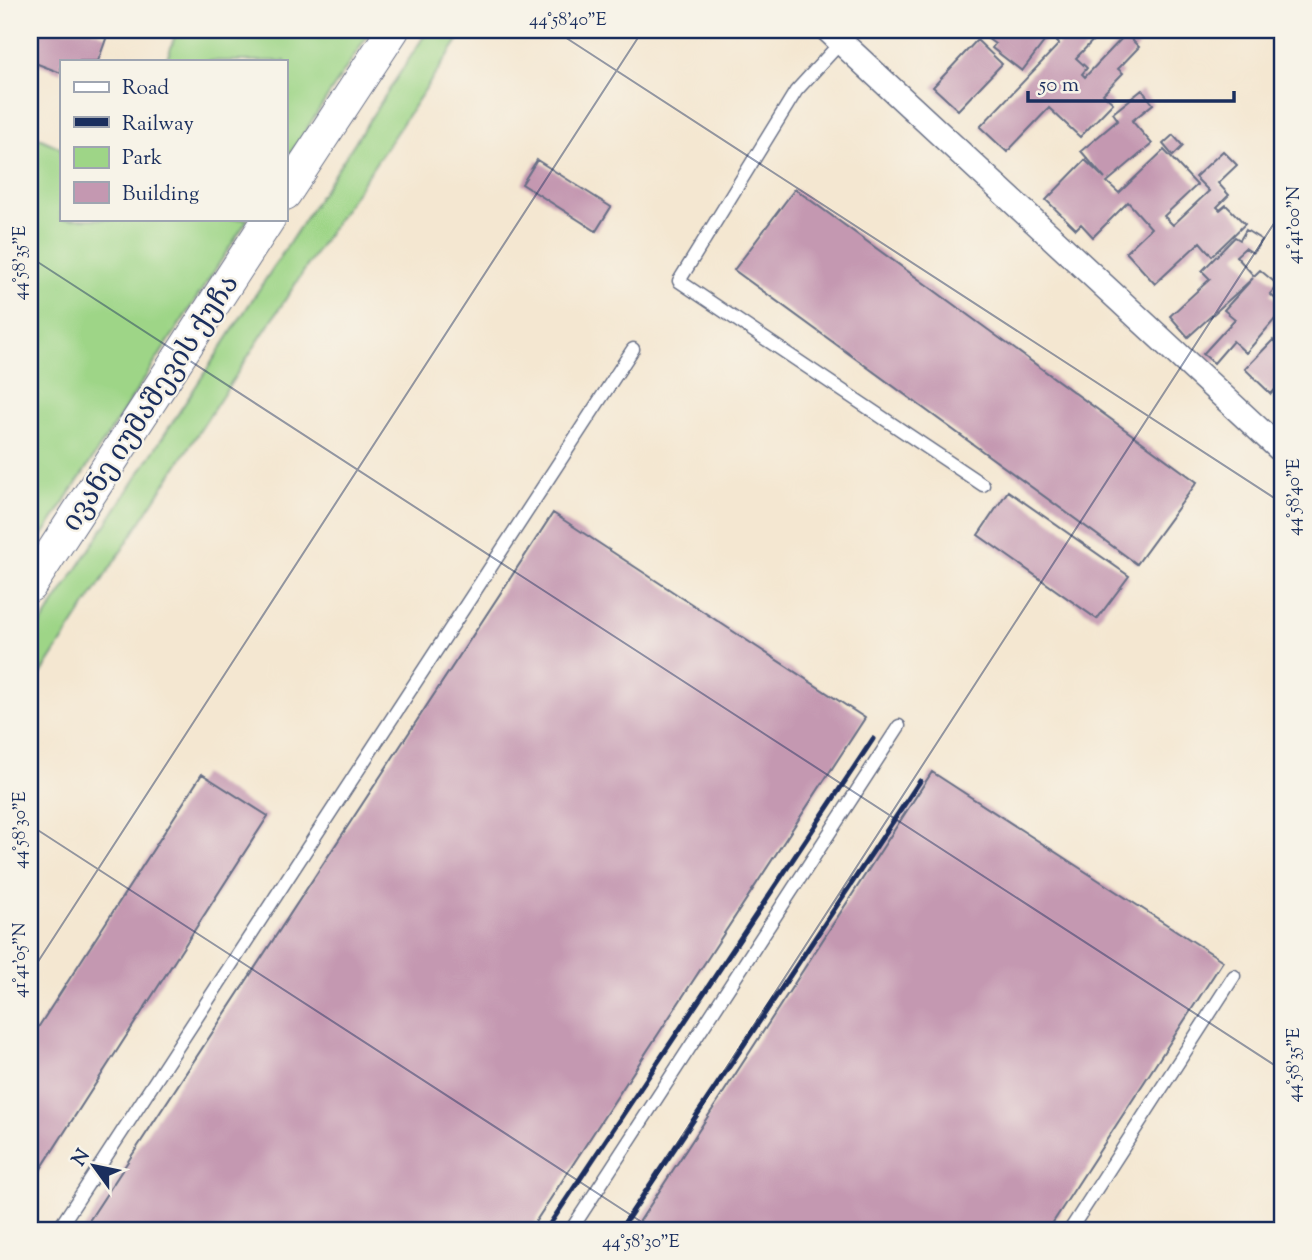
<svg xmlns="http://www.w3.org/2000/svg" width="1312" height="1260" viewBox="0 0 1312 1260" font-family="'Sorts Mill Goudy','Noto Serif Georgian',serif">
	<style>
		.green { fill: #9ed587; stroke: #5c8272; stroke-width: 2 }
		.building { fill: #c498b1 }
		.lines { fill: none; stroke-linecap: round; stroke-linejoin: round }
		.service-casing { stroke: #676f86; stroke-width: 15 }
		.minor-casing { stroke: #676f86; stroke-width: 27 }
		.tertiary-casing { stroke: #676f86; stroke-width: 34 }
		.service { stroke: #fff; stroke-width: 12 }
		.minor { stroke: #fff; stroke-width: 24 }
		.tertiary { stroke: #fff; stroke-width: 32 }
		.rail { stroke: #1b2f5e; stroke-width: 5 }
		.ticks { fill: none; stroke: #1b2f5e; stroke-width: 2; stroke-opacity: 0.45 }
		.labels { text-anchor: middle; stroke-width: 5; stroke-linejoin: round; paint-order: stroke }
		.street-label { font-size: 28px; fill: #1b2f5e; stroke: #f7f3e8 }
		.neatline { fill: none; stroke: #1b2f5e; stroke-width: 2.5 }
		.ticks-label { font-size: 18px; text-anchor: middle; fill: #1b2f5e }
	</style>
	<rect width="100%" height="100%" fill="#f7f3e8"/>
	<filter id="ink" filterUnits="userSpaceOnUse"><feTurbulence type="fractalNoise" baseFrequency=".0143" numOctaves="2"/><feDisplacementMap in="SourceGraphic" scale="14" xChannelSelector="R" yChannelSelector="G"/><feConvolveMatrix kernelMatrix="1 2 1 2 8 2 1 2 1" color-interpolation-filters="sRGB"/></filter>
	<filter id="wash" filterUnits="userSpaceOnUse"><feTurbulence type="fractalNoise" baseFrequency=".00686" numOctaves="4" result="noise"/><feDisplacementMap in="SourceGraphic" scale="28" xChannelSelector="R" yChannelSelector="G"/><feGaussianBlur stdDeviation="1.57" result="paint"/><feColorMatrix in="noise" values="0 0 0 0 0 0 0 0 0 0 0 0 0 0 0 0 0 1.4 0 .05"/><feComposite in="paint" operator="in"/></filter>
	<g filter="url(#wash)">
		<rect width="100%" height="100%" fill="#f4e7d1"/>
		<path class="green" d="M177,30H371L285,162V61H163L168,56Z
			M428,30H465L328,234L30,691V641Z
			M30,134L61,148V219H248L30,555Z"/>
		<g id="blocks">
			<path class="building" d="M30,30H91L107,36L98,61H61V73L30,61Z
				M993,30H1044L1050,34L1022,71L992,48L995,44L987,38Z
				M1068,30H1103L1076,58L1087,68L1082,74L1085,77L1126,34L1139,47L1118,69L1123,73L1103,94L1113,103L1080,137L1049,108L1007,152L980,127L1059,44L1057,42Z
				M977,40L1002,64L958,110L933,87Z
				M1142,90L1153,104L1132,121L1152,144L1107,182L1119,193L1164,150L1197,185L1164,216L1173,225L1209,191L1195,177L1223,151L1237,165L1218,183L1229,195L1217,207L1220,210L1226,205L1245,224L1212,256L1200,242L1155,284L1126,252L1151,228L1128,202L1093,237L1081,224L1076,229L1046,200L1085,160L1105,179L1081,151L1118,120L1113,113Z
				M1173,135L1183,146L1173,156L1163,144Z
				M537,160L611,207L596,231L522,184Z
				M795,189L1197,482L1137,564L734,270Z
				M1246,230L1262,240L1253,253L1245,248L1236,256L1254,276L1260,270L1278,285L1270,294L1282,305V311L1246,353L1233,341L1214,363L1203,354L1235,319L1224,310L1253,278L1188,337L1170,316L1210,279L1202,271L1235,237L1240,240Z
				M1282,336V382L1271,394L1245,369L1273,340L1276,343Z
				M1008,491L1129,576L1097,619L978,535Z
				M553,513L865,718L530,1230H83Z
				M932,772L1223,961L1048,1230H634Z
				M202,774L268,816L33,1181L30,1179V1040Z"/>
		</g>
	</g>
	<g filter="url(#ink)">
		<use href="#blocks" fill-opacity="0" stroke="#676f86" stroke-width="2"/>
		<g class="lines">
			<g class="service-casing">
				<path id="service" d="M841,42L796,91L679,281L983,485
					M58,1230L633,349
					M571,1230L899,726
					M1070,1230L1234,976"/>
			</g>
			<g class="minor-casing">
				<path id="minor" d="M828,30L1282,451"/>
			</g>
			<g class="tertiary-casing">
				<path id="tertiary" d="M285,194L393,30
					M30,586L269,219"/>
			</g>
			<use href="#service" class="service"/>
			<use href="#minor" class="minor"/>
			<use href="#tertiary" class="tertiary"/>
			<path class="rail" d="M546,1230L873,739
				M620,1230L920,781"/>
		</g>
	</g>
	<path class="ticks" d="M554,30L1282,503M30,257L1282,1070M30,825L654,1230M30,974L643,30M621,1230L1282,211"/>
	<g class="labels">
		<g class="street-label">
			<text transform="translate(149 402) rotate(-57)" y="10">ივანე იუმაშევის ქუჩა</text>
		</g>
	</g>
	<rect width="1312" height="1260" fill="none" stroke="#f7f3e8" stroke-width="77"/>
	<rect x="60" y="60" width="228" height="161" fill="#f7f3e8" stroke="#9fa5b1" stroke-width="2"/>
	<rect x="74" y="82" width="35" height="10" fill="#ffffff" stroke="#9fa5b1" stroke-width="2"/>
	<text x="122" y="94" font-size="21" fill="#1b2f5e">Road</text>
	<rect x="74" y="117" width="35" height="10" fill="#1b2f5e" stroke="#9fa5b1" stroke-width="2"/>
	<text x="122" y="130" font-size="21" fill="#1b2f5e">Railway</text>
	<rect x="74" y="147" width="35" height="21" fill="#9ed587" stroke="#9fa5b1" stroke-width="2"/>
	<text x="122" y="164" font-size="21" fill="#1b2f5e">Park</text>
	<rect x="74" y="182" width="35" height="21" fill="#c498b1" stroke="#9fa5b1" stroke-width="2"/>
	<text x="122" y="200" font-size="21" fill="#1b2f5e">Building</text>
	<g transform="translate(94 1166) rotate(303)" stroke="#f7f3e8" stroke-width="5" paint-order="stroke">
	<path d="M0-5L12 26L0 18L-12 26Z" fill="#1b2f5e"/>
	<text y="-10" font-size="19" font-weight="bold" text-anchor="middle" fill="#1b2f5e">N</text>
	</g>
	<path d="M1028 91v10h206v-10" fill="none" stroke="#1b2f5e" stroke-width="3.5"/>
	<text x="1039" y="91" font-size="21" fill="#1b2f5e" stroke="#f7f3e8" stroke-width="5" paint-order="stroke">50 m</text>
	<rect x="38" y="38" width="1236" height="1184" class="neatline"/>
	<g class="ticks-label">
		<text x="568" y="25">44°58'40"E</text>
		<text transform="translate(1293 225) rotate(-90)" y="6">41°41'00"N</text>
		<text transform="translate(19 263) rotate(-90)" y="6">44°58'35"E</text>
		<text transform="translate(1293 497) rotate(-90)" y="6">44°58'40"E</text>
		<text transform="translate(19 830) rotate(-90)" y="6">44°58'30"E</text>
		<text transform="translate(19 960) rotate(-90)" y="6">41°41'05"N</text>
		<text transform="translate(1293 1065) rotate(-90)" y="6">44°58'35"E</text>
		<text x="641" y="1247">44°58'30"E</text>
	</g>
</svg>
